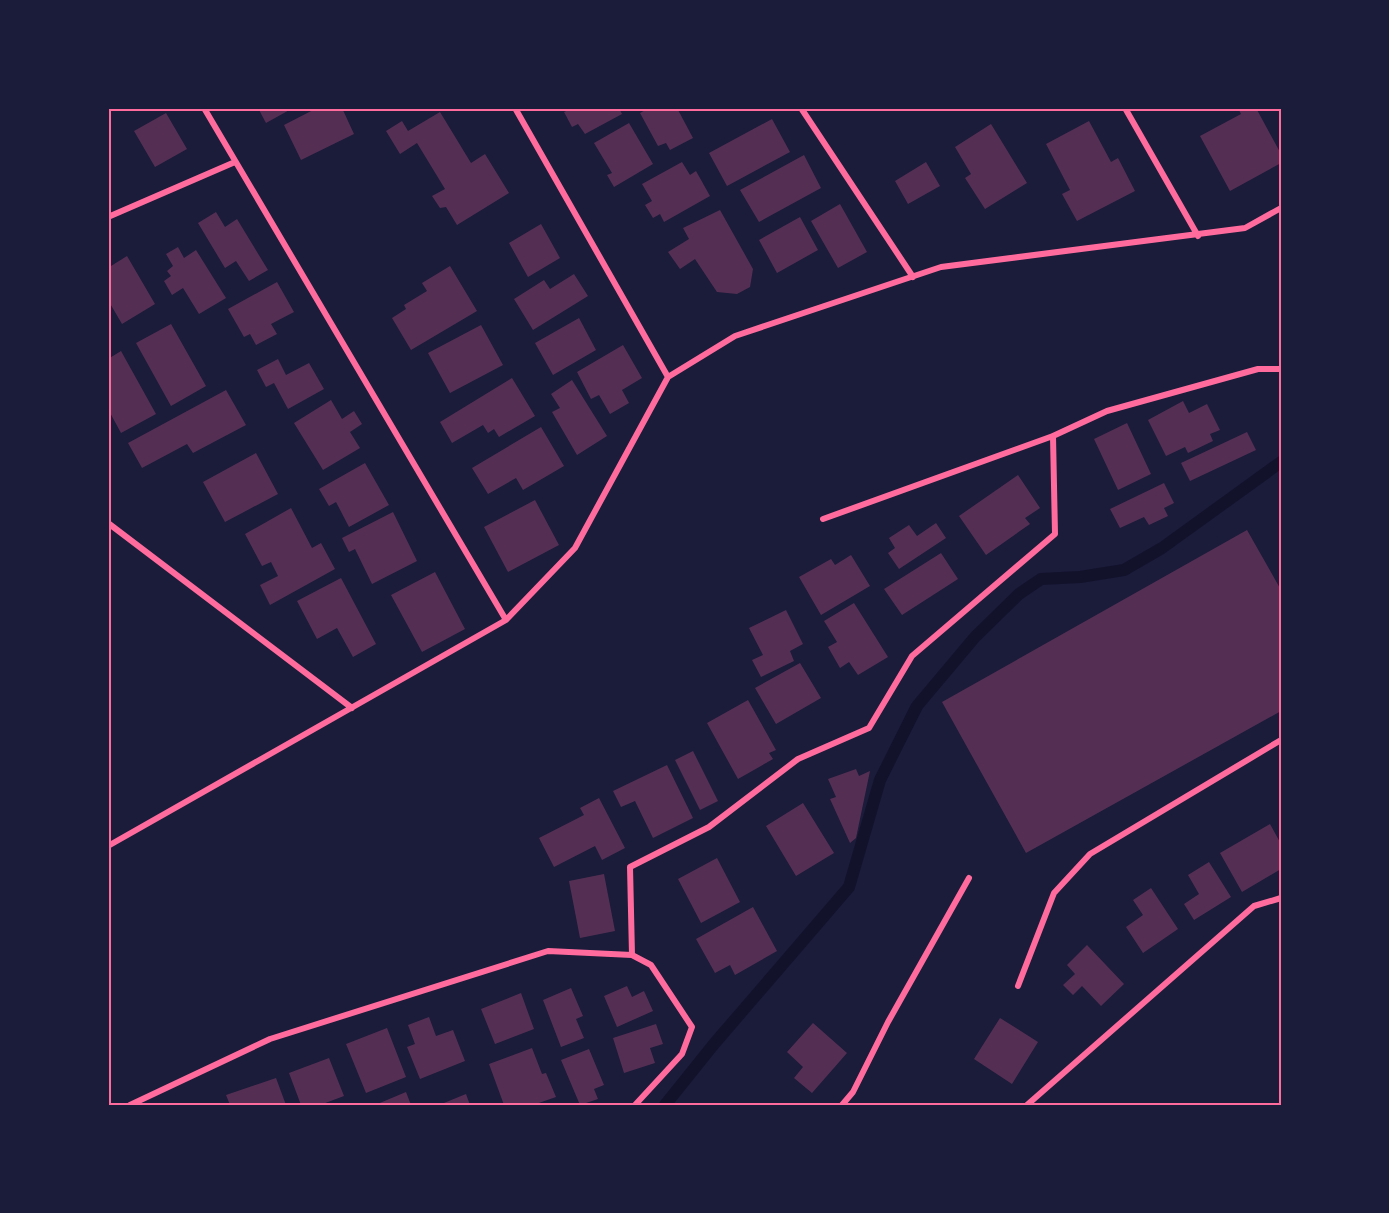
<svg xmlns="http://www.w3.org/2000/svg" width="1389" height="1213" viewBox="0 0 1389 1213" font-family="'Times New Roman',serif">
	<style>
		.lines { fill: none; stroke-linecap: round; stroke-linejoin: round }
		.stream { stroke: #12122b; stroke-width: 12 }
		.building { fill: #542f53 }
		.minor { stroke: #ff6b9d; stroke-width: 6 }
		.neatline { fill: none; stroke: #ff6b9d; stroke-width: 2 }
	</style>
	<rect width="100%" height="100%" fill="#1b1b3a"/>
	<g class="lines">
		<path class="stream" d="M665,1105L714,1044L849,887L880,780L917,706L975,637L1019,594L1041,579L1080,577L1124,570L1162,548L1281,462"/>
	</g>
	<path class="building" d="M258,108H293L266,123Z
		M317,108H342L354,134L301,160L284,125Z
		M573,108H619L622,114L585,134L578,124L572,127L564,112Z
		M649,108H677L693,138L670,150L666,143L658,146L640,113Z
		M1238,108H1256L1281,154V163L1230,191L1200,136L1241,114Z
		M440,112L471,163L485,154L509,193L457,225L446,207L440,208L432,196L445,189L417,143L400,154L386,131L402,121L408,131Z
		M166,113L187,149L155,167L134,131Z
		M772,119L790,152L727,186L709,153Z
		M1089,121L1111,162L1118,158L1135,191L1077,221L1062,194L1070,190L1046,144Z
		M629,123L653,164L614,187L607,175L612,173L594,143Z
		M991,124L1027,183L985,209L965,178L971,174L955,147Z
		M804,155L821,188L759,222L740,190Z
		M682,162L690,175L696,171L710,196L664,222L660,214L653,218L645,205L652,201L642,184Z
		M926,162L940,186L908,204L895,181Z
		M840,204L867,252L838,268L811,221Z
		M720,210L753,269L750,287L737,294L717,292L695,259L680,269L668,252L689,239L683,228Z
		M216,212L225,227L237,219L268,270L249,281L236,261L225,268L198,223Z
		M800,217L818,250L777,273L759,240Z
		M541,224L560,258L528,277L509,243Z
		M178,247L184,258L196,250L226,298L199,314L183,288L172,295L164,281L171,276L167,271L173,266L166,254Z
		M127,256L155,304L122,324L108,300V262L111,266Z
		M450,266L477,311L411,350L392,318L406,309L404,305L427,291L422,283Z
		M574,274L588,296L533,330L514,299L544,280L550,289Z
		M277,282L294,312L271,324L277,334L256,345L250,334L244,337L228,309Z
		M579,318L596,350L553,375L535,343Z
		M171,324L206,386L171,406L136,343Z
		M481,325L503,365L450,393L428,353Z
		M623,345L642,378L622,390L629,403L610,414L599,395L591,399L577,372Z
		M121,351L156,414L121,433L108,409V359Z
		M278,359L286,375L309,363L324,389L288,409L274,383L266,387L257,370Z
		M512,378L535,416L499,437L494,429L488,433L483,425L452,443L440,422Z
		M572,380L607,436L577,455L552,412L560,408L551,394Z
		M226,390L246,425L193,453L187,444L142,468L128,443Z
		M331,400L342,419L354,411L362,424L350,432L360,448L323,470L294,423Z
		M1183,401L1189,413L1207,404L1220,430L1210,434L1213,441L1188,453L1185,447L1166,456L1148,420Z
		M1127,423L1151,474L1118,490L1094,439Z
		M541,427L564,466L523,490L516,478L488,494L472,468Z
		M1247,432L1256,450L1190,481L1181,463Z
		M256,453L278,494L225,522L203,482Z
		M365,463L389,505L349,527L336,502L329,506L319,489Z
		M1018,475L1040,508L1025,518L1030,524L986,555L959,516Z
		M1164,483L1174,503L1164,508L1168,516L1149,525L1144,517L1120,528L1110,509Z
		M535,500L559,545L508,572L484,527Z
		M291,508L312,548L321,543L335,569L270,605L260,585L278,576L271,562L262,566L245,534Z
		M393,512L417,561L372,584L355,549L349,552L342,538Z
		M936,523L946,538L899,569L888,553L895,548L889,538L909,525L917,536Z
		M1247,530L1281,590V711L1026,853L942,702Z
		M941,553L958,579L902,615L884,589Z
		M851,555L870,586L821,615L799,577L831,559L835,565Z
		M435,572L465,629L422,652L391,595Z
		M341,578L376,644L353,657L337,628L317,639L297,601Z
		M854,603L888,657L858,675L849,662L840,668L828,647L837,642L824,621Z
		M786,610L803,644L790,651L794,661L761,677L752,660L763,655L749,628Z
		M800,663L821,698L776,724L755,688Z
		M748,700L776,750L769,753L773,759L738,779L707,723Z
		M693,751L718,801L700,810L675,760Z
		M667,765L693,818L653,838L635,801L621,807L613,791Z
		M856,769L859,776L870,771L856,838L850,843L830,799L836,797L828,779Z
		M599,798L625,848L602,860L595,846L554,867L539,838L584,815L580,808Z
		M803,803L834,853L796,876L766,826Z
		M1270,824L1281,844V869L1242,892L1220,853Z
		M717,858L740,902L701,923L678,879Z
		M1209,862L1231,897L1194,920L1184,904L1199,894L1188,875Z
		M604,874L615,931L580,938L569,881Z
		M1151,888L1178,929L1143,953L1126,927L1143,915L1133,900Z
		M753,907L777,951L735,975L730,965L715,973L696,939Z
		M1087,945L1124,984L1101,1006L1082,986L1073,995L1063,985L1075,974L1067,965Z
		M627,986L632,997L644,991L653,1011L617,1027L604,996Z
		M571,988L583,1016L576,1019L584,1038L561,1047L543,1000Z
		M521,993L534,1029L495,1044L481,1009Z
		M429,1017L436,1036L453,1030L465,1061L420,1079L407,1047L415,1044L408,1025Z
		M1000,1018L1038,1042L1012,1084L974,1059Z
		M813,1023L847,1053L812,1093L794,1078L803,1067L787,1052Z
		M656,1024L663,1044L650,1048L655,1063L624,1073L613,1038Z
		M387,1028L406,1077L366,1093L346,1044Z
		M532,1048L542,1074L546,1073L556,1097L533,1105H504L489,1064Z
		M589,1049L604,1085L594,1089L598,1099L580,1105L561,1060Z
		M329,1058L344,1096L320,1105H301L289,1073Z
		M276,1078L286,1105H230L226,1095Z
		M406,1092L411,1105H375Z
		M466,1094L470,1105H439Z"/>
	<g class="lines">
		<path class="minor" d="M204,108L506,620
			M515,108L668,377
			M801,108L913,277
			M1125,108L1198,236
			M108,217L235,162
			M823,519L1053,436L1107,411L1258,369H1281
			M108,523L352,708
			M108,846L506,620L575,548L668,377L735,336L941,267L1245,228L1281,208
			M632,955L630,867L709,827L798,759L869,728L912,656L1055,534L1053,436
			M1018,986L1054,893L1090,854L1281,740
			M130,1105L270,1039L548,951L632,955L651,965L692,1027L682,1054L635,1105
			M842,1105L853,1092L888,1022L969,878
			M1027,1105L1254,906L1281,898"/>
	</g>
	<rect width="1389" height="1213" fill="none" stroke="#1b1b3a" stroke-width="219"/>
	<rect x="110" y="110" width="1170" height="994" class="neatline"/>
</svg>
